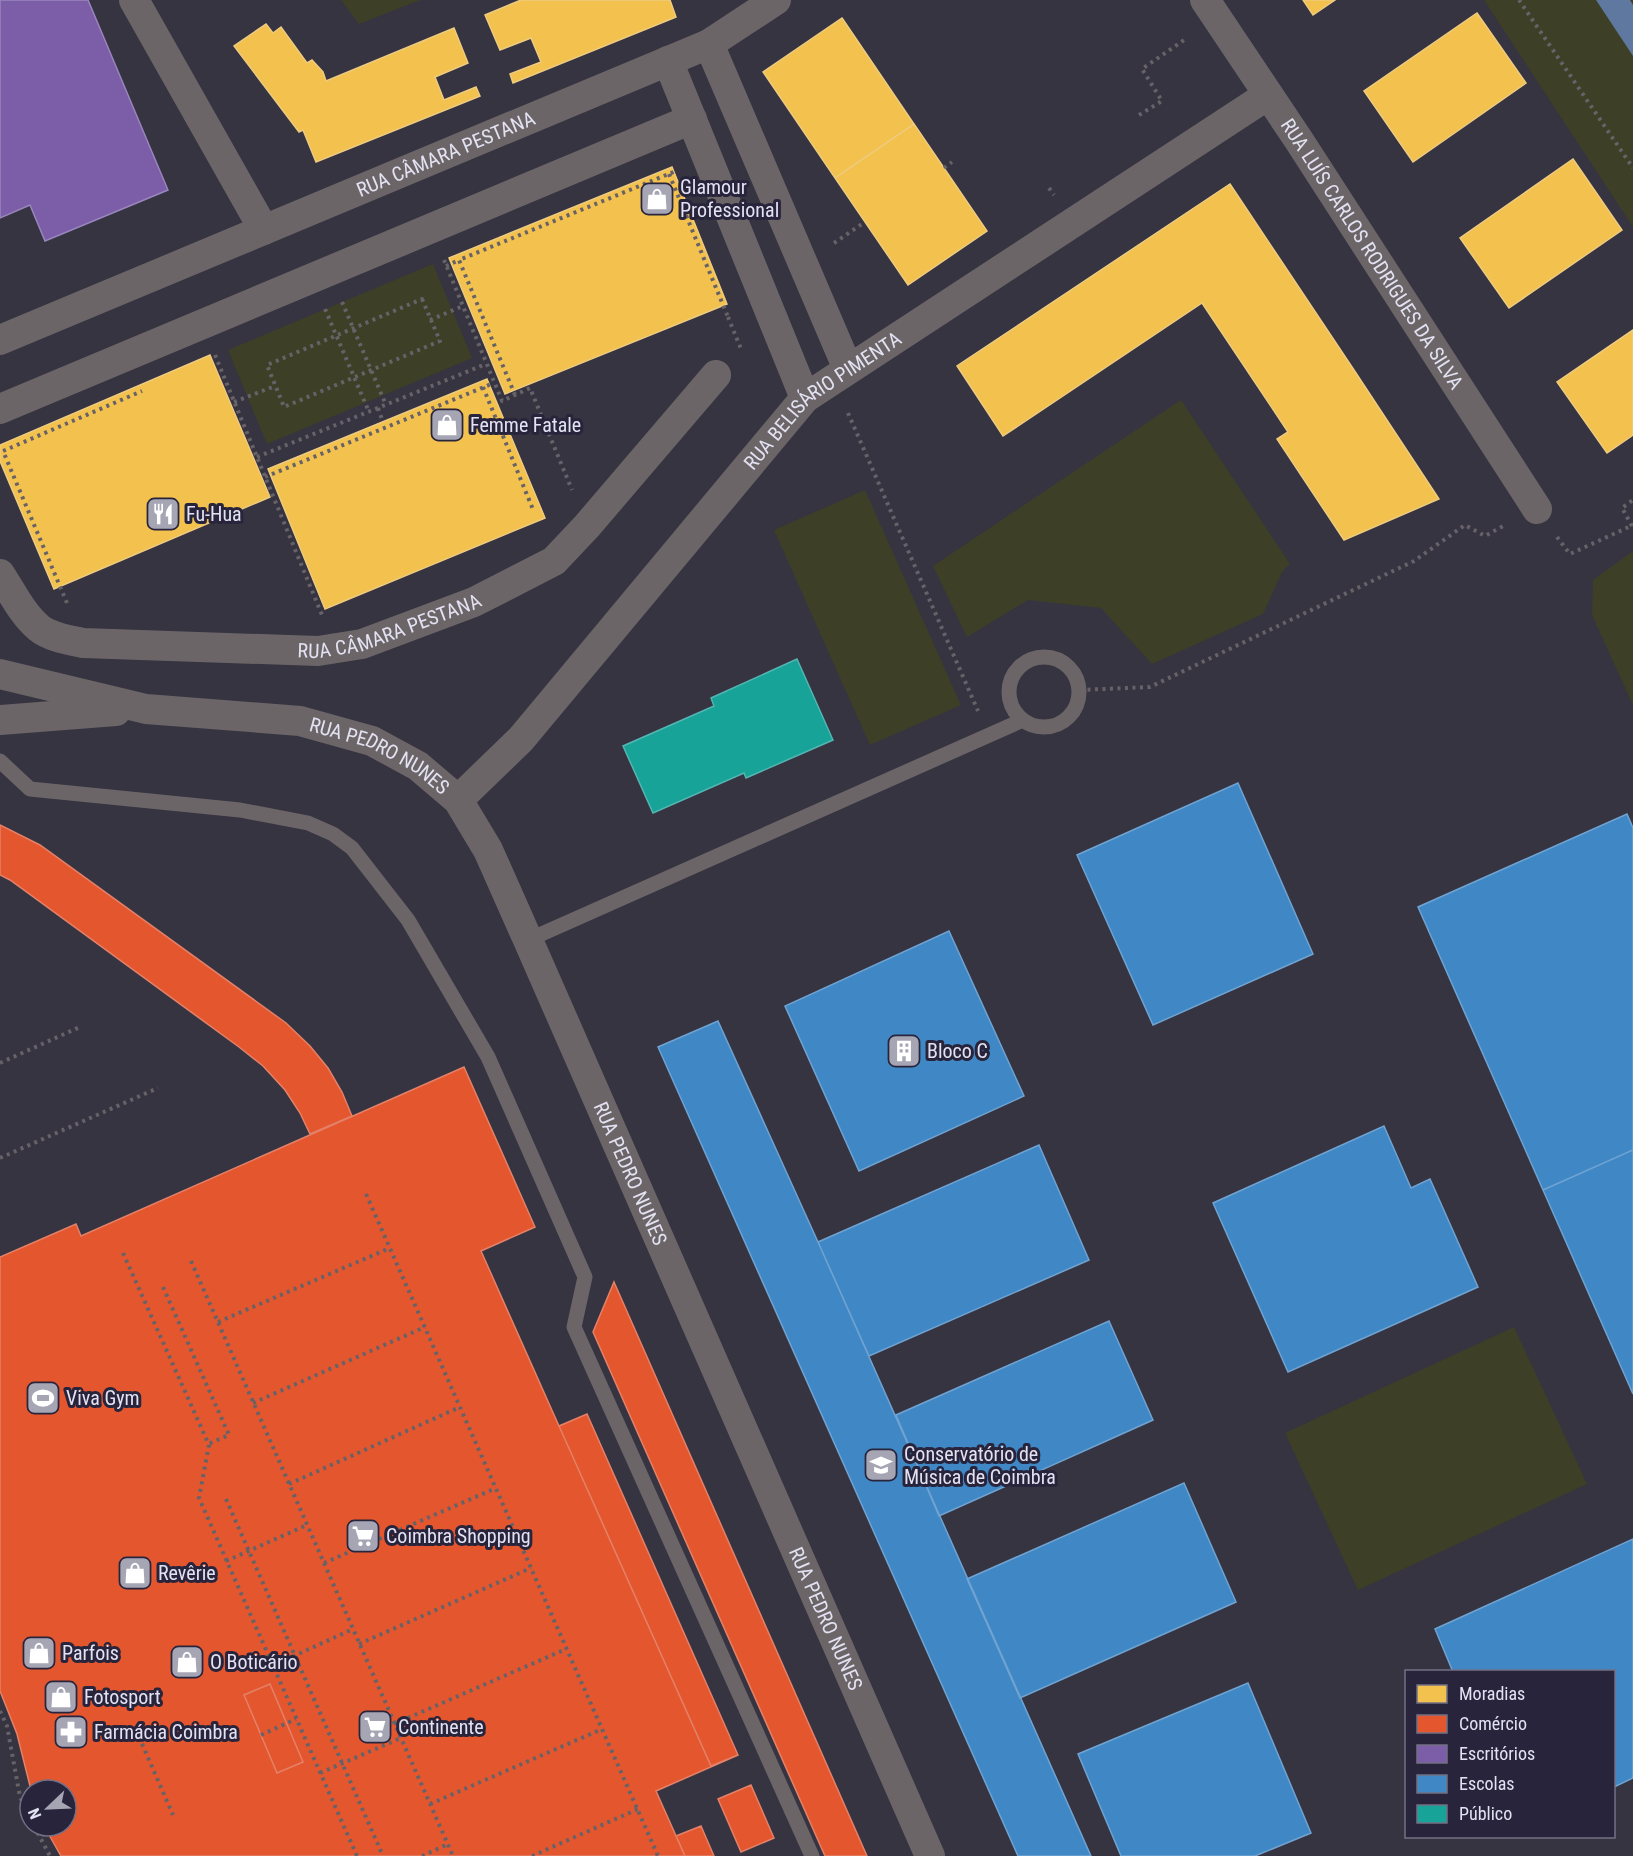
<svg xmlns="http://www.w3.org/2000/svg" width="1633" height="1856" viewBox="0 0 1633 1856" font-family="'Roboto Condensed',sans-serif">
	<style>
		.green { fill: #3d3f27 }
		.water { fill: #5f789f }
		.homes { fill: #f2c14e; stroke: #eecb7f; stroke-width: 1.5 }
		.shops { fill: #e4572e; stroke: #e48169; stroke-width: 1.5 }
		.offices { fill: #7b5ea7; stroke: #9a86be; stroke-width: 1.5 }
		.schools { fill: #3f88c5; stroke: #70a3d2; stroke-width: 1.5 }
		.public { fill: #17a398; stroke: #54b6b3; stroke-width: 1.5 }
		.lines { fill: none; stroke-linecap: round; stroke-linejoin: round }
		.path { stroke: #676267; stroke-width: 4; stroke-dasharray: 3 4.5; stroke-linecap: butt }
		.lane { stroke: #6c6568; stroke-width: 15 }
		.street { stroke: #6c6568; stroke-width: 30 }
		.labels { text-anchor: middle; stroke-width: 6; stroke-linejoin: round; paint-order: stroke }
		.street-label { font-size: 20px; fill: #e3e2f2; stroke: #28243c }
		.poi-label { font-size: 20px; fill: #e3e2f2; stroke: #28243c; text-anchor: start }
	</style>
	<rect width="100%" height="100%" fill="#363441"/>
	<path class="green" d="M341,0H420L359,24Z
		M1484,0H1633V227Z
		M433,264L472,358L267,444L228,350Z
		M1181,400L1290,564L1282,572L1263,614L1152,664L1101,608L1028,600L967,637L933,566Z
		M865,490L961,705L870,745L774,530Z
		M1633,551V705L1592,615L1593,580Z
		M1514,1327L1587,1484L1358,1590L1285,1433Z"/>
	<path class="water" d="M1596,0H1630L1633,5V56Z"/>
	<path class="homes" d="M521,0H670L676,17L513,83L510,74L541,62L531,38L500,50L485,15Z
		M1303,0H1335L1313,15Z
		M1477,13L1526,83L1413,162L1364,91Z
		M842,18L914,124L835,178L763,72Z
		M266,24L273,33L281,27L307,63L312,60L323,72L326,81L454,28L468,63L435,77L444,100L476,87L480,96L316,162L303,130L299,132L234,46Z
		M914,124L987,231L908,285L835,178Z
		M1573,159L1622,230L1509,308L1460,238Z
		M672,167L727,304L505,394L449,258Z
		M1230,184L1352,367L1439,499L1344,540L1277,439L1288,432L1202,303L1003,436L957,366Z
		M1633,330V435L1607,453L1557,382Z
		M210,355L270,497L54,589L0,461V445Z
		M487,379L545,518L325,609L268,469Z"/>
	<path class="shops" d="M0,825L40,845L286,1023L310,1046L328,1068L342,1092L352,1116L310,1134L300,1113L285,1090L263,1066L239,1047L10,880L0,875Z
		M464,1067L535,1227L481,1251L559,1426L587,1414L738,1755L656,1791L685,1856H61L44,1826H66V1790H31L17,1734L0,1691V1257L76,1224L81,1236Z
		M614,1282L867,1856H825L593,1332Z
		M587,1414L738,1755L711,1766L559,1426Z
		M270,1684L303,1762L277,1773L244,1695Z
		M751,1785L774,1838L741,1852L718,1799Z
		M701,1826L714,1856H685L676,1836Z"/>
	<path class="offices" d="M0,0H88L168,190L45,241L30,205L0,218Z"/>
	<path class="schools" d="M1238,783L1313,954L1153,1025L1077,855Z
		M1627,814L1633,828V1150L1543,1190L1418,907Z
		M949,931L1024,1096L859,1171L785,1006Z
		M718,1021L818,1242L1091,1856H1018L658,1047Z
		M1384,1126L1411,1188L1430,1179L1478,1287L1288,1372L1213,1203Z
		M1039,1145L1089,1260L869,1356L818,1242Z
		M1633,1150V1394L1543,1190Z
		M1109,1321L1153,1420L939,1516L896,1415Z
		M1184,1483L1236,1602L1020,1698L967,1579Z
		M1633,1539V1778L1614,1787V1672H1453L1435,1629Z
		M1248,1683L1311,1833L1255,1856H1121L1078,1754Z"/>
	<path class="public" d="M797,659L833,740L746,778L744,773L653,813L623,746L714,706L711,698Z"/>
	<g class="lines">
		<path class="path" d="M1519,0L1633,168
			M1139,115L1162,101L1142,69L1187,38
			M944,168L952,162
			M669,174L728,317
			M1049,188L1054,195
			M834,243L865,222
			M444,260L502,401L530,388L572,490
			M446,266L459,260
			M422,299L440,341L284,407L267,365Z
			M342,302L386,405
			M325,309L369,412
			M728,317L741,349
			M430,320L463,306
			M215,355L322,615
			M483,387L534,512
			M515,395L459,260L676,171
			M234,402L275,386
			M378,408L383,422
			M848,413L978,711
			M257,457L486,364
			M265,477L494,383
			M1632,526L1622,508L1633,500
			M1557,537L1570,554L1633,525
			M67,603L3,451L142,391
			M1080,690L1150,687L1414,561L1465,525L1485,536L1505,525
			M0,1063L82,1026
			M0,1158L158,1088
			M366,1194L658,1856
			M123,1253L209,1445L199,1498L357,1856
			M191,1261L453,1856
			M163,1287L229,1435L208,1444
			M218,1322L390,1248
			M253,1403L425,1327
			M289,1484L460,1407
			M226,1499L383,1856
			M226,1561L307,1525
			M324,1563L496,1488
			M359,1644L531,1568
			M272,1666L353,1629
			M0,1711L7,1726L20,1797L30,1817
			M394,1724L566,1649
			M261,1735L296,1719
			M139,1737L173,1815
			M320,1773L401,1738
			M430,1804L602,1729
			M34,1826L50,1856
			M422,1856L448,1844
			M532,1856L638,1809"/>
		<path class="lane" d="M1009 692a35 35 0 1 1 70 0a35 35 0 1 1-70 0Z
			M0,761L30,789L240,810L308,823L333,834L352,848L408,920L488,1057L585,1277L574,1327L812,1856
			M528,940L1023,720"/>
		<g class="street">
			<path d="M134,0L264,230"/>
			<path id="s1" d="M1205,0L1298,139L1537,509"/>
			<path d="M709,44L848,369"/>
			<path d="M668,61L805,398"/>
			<path id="s2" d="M0,340L709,44L776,0"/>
			<path d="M0,409L692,119"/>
			<path id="s3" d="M0,574C12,592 22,614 39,628C50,637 68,640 83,643L318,651L362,644L474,602L554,561L587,526L716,375"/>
			<path id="s4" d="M0,674L146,709L300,721L372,741L418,766L458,800L488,850L528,940L930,1856"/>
			<path d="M0,720L116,711"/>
			<path id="s5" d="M458,800L521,739L805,398L1268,95"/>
		</g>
	</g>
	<defs>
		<g id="shop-square" transform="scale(1.725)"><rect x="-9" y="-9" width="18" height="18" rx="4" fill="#a6a5b4" stroke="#28243c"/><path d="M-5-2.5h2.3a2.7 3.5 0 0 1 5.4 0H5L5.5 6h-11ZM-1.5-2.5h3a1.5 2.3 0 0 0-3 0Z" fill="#fff"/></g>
		<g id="restaurant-square" transform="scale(1.725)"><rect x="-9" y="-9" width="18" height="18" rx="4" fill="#a6a5b4" stroke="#28243c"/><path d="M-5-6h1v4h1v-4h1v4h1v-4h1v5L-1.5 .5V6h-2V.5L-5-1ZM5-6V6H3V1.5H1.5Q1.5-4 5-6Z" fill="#fff"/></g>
		<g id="building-square" transform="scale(1.725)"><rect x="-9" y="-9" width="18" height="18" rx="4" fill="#a6a5b4" stroke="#28243c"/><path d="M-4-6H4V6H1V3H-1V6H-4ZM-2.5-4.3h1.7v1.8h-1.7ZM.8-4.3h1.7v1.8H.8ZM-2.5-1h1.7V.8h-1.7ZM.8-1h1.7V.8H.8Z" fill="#fff"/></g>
		<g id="stadium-square" transform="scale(1.725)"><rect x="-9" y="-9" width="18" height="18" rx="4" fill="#a6a5b4" stroke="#28243c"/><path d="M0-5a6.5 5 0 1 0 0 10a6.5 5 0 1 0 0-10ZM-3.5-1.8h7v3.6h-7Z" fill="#fff"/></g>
		<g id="school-square" transform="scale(1.725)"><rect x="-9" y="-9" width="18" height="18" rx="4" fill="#a6a5b4" stroke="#28243c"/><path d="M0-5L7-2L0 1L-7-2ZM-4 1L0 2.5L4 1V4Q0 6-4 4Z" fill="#fff"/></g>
		<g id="supermarket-square" transform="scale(1.725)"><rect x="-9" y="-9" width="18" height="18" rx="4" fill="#a6a5b4" stroke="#28243c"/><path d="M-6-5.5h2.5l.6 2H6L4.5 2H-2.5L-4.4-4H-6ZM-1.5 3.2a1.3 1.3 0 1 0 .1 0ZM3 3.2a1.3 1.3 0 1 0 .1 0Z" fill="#fff"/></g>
		<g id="pharmacy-square" transform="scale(1.725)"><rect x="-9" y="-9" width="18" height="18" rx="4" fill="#a6a5b4" stroke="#28243c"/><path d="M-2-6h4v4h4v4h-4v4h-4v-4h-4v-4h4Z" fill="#fff"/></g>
	</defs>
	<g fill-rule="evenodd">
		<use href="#shop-square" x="657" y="199"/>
		<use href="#shop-square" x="447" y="425"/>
		<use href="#restaurant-square" x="163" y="514"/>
		<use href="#building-square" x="904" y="1051"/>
		<use href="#stadium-square" x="43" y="1398"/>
		<use href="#school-square" x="881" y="1465"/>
		<use href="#supermarket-square" x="363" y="1536"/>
		<use href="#shop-square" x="135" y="1573"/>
		<use href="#shop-square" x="39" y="1653"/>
		<use href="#shop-square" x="187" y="1662"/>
		<use href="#shop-square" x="61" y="1697"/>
		<use href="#supermarket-square" x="375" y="1727"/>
		<use href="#pharmacy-square" x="71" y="1732"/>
	</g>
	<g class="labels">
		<g class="street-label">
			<text dy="7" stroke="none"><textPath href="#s2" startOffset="483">RUA CÂMARA PESTANA</textPath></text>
			<text dy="7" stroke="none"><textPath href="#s1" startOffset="304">RUA LUÍS CARLOS RODRIGUES DA SILVA</textPath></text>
			<text dy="7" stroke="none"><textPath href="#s5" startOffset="543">RUA BELISÁRIO PIMENTA</textPath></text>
			<text dy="7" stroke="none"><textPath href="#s3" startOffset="424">RUA CÂMARA PESTANA</textPath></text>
			<text dy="7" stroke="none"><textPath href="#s4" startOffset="392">RUA PEDRO NUNES</textPath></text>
			<text dy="7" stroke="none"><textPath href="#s4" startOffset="896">RUA PEDRO NUNES</textPath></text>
			<text dy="7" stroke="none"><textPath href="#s4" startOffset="1382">RUA PEDRO NUNES</textPath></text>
		</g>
		<g class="poi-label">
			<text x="680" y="194">Glamour<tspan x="680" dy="23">Professional</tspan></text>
			<text x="470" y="432">Femme Fatale</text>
			<text x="186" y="521">Fu-Hua</text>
			<text x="927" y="1058">Bloco C</text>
			<text x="66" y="1405">Viva Gym</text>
			<text x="904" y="1461">Conservatório de<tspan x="904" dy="23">Música de Coimbra</tspan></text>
			<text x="386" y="1543">Coimbra Shopping</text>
			<text x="158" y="1580">Revêrie</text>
			<text x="62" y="1660">Parfois</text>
			<text x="210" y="1669">O Boticário</text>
			<text x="84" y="1704">Fotosport</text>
			<text x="398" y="1734">Continente</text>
			<text x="94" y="1739">Farmácia Coimbra</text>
		</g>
	</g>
	<rect x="1405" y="1670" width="210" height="168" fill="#28243c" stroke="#737085" stroke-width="1.5"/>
	<rect x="1417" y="1685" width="30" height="18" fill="#f2c14e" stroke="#737085" stroke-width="1.5"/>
	<text x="1459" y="1700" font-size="18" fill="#e3e2f2">Moradias</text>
	<rect x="1417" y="1715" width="30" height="18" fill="#e4572e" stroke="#737085" stroke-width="1.5"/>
	<text x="1459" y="1730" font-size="18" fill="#e3e2f2">Comércio</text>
	<rect x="1417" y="1745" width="30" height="18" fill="#7b5ea7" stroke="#737085" stroke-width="1.5"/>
	<text x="1459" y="1760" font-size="18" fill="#e3e2f2">Escritórios</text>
	<rect x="1417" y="1775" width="30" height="18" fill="#3f88c5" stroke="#737085" stroke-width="1.5"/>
	<text x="1459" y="1790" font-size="18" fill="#e3e2f2">Escolas</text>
	<rect x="1417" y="1805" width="30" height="18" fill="#17a398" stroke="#737085" stroke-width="1.5"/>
	<text x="1459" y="1820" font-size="18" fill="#e3e2f2">Público</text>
	<g transform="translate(48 1808) rotate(247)"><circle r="28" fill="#28243c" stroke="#737085" stroke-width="1.5"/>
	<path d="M0-4.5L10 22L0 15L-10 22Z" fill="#a6a5b4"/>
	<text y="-9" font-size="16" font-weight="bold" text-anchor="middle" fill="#e3e2f2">N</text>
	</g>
</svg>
